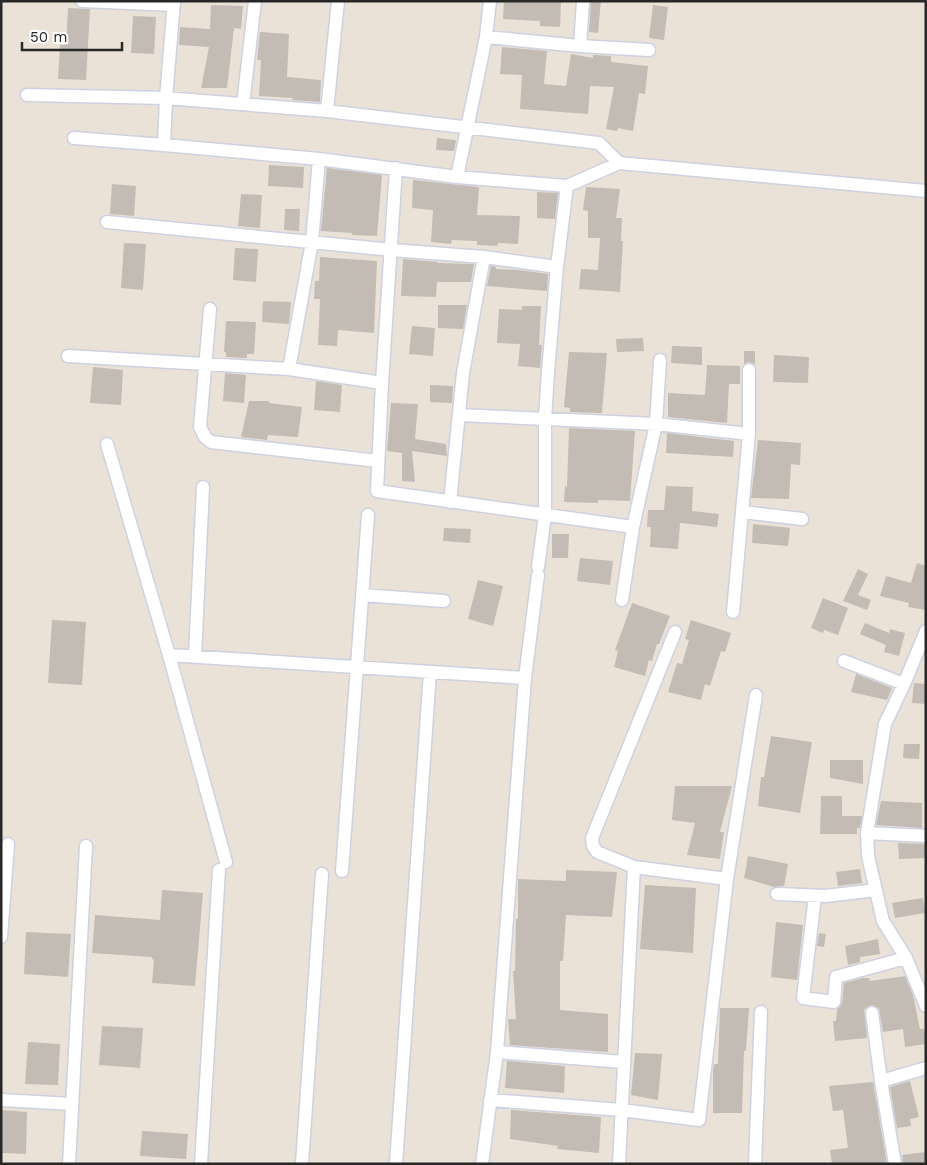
<svg xmlns="http://www.w3.org/2000/svg" width="927" height="1165" viewBox="0 0 927 1165" font-family="'Work Sans',sans-serif">
	<style>
		.building { fill: #c2bcb4 }
		.lines { fill: none; stroke-linecap: round; stroke-linejoin: round }
		.minor-casing { stroke: #cdd1e1; stroke-width: 15 }
		.minor { stroke: #fff; stroke-width: 12 }
	</style>
	<rect width="100%" height="100%" fill="#ebe2d7"/>
	<path class="building" d="M504,1H561L560,27L540,26V21L503,19Z
		M591,1H601L598,33L589,32Z
		M211,5L243,6L241,29L234,28L227,88H201L209,47L179,45L180,27L210,29Z
		M653,5L668,7L664,40L649,38Z
		M68,8L90,9L86,80L58,79L60,45H66Z
		M133,16L156,17L154,54L131,53Z
		M260,32L289,34L287,77L321,80L320,102L292,100L293,98L259,96L261,60H257Z
		M502,47L547,51L544,84L566,86L571,54L593,58V55L611,56V62L648,66L645,94L639,93L633,131L618,128L617,131L606,129L614,87L590,86L588,114L520,109L522,75L500,74Z
		M437,138L456,140L454,151L436,150Z
		M269,165L304,167L303,188L268,186Z
		M327,168L382,175L377,236L352,235V233L321,231Z
		M413,180L479,187L477,215L520,216L518,244L498,243L497,246L477,245V241L452,240L451,244L431,242L433,210L412,208Z
		M112,184L136,186L134,216L110,214Z
		M586,187L620,189L616,218H622L621,241H623L620,292L579,289L581,269L598,270L600,238H588V211L583,210Z
		M537,192L558,193L555,219L537,218Z
		M241,194L262,195L260,228L238,226Z
		M285,209H300L299,231L284,230Z
		M124,243L146,244L143,290L121,288Z
		M235,248L258,249L256,282L233,280Z
		M320,257L377,261L374,333L338,330L337,346L318,345L320,299H314L315,281H319Z
		M403,259L438,262V263L474,264L471,282H437L436,297L401,296Z
		M491,266L496,267V269L518,270L548,274L547,291L487,286Z
		M263,301L291,302L289,324L262,322Z
		M438,305H467L463,329L438,328Z
		M522,306H541L539,345H542L540,368L518,366L520,344L497,343L499,309L522,310Z
		M226,321L256,322L254,354H247V358L226,357V352H224Z
		M412,326L435,328L433,356L409,354Z
		M643,338L644,351L617,352L616,339Z
		M672,346L702,347V365L671,363Z
		M744,351H755V364L749,362L744,364Z
		M569,352L607,353L602,413L570,412V408L564,407Z
		M774,355L809,357L808,383L773,382Z
		M707,365L740,366V384H729L727,423L668,417V393L705,395Z
		M93,367L123,370L121,405L90,403Z
		M225,373L246,375L244,403L223,401Z
		M316,381L342,385L340,412L314,410Z
		M430,385L453,386L452,403L430,402Z
		M249,401H269V403L302,407L298,437L268,435L267,440L241,437Z
		M391,403L418,404L415,439L446,444L447,456L412,451L415,482L402,481V453L387,451Z
		M569,428L635,431L630,501L598,500V503L564,502L565,486L567,487Z
		M667,433L734,441L733,457L666,453Z
		M758,440L801,443L800,465L791,464L789,499L751,498Z
		M666,486L693,487L692,511L719,514L717,527L680,523L678,549L650,547L651,527H647L648,510H664Z
		M753,524L790,528L788,546L752,543Z
		M444,528L471,529L470,543L443,541Z
		M552,534H569L568,558H552Z
		M580,558L613,561L610,585L577,581Z
		M917,563L926,566V610L908,607L909,603L880,596L886,576L911,583Z
		M858,569L868,574L858,595L871,600L867,610L843,601Z
		M478,580L503,586L493,626L468,619Z
		M823,598L848,608L838,635L824,630L823,633L811,628Z
		M632,603L670,616L659,644H657L652,661L649,660L645,676L614,667L618,651L615,650Z
		M52,620L86,622L82,685L48,683Z
		M691,620L731,633L725,652L721,651L710,686L705,684L701,700L668,692L677,663L682,664L689,640L685,639Z
		M865,623L889,633L890,629L905,633L899,656L884,652L886,645L860,634Z
		M856,674L892,688L887,700L851,692Z
		M914,683L926,684V704L912,703Z
		M771,736L812,742L800,813L758,806L761,777H764Z
		M904,744H920L919,759L903,758Z
		M830,760H863V784L830,778Z
		M675,786H732L720,832H724L720,859L687,855L695,823L672,820Z
		M821,796H842V816H862L860,828H857V834H820Z
		M881,801L922,803V828L876,825Z
		M898,843L926,844V858L899,859Z
		M748,856L788,864L784,886L774,887L744,878Z
		M860,869L862,883L838,886L836,872Z
		M566,870L617,872L612,917L566,915L563,961H560V1010L608,1014V1052L510,1045L508,1019H516L513,971H515L516,919H518V879L566,881Z
		M645,885L696,888L693,953L640,949Z
		M162,890L203,893L195,986L152,983L154,960L152,959V957L92,953L95,915L160,920Z
		M923,898L925,913L895,918L892,903Z
		M776,922L803,925L797,980L771,977Z
		M26,932L71,934L68,977L24,974Z
		M819,933L826,934L824,947L817,946Z
		M878,939L880,954L860,957V962L848,965L845,946Z
		M905,976L913,995L920,1029H924L926,1044L905,1047L903,1029L883,1032L879,1008L871,1005L867,1007L864,1010L867,1038L835,1041L833,1021H836L837,1010L842,1003L844,983L863,978H869L870,981Z
		M720,1008H749L746,1051H744L742,1113H713V1070L714,1064H718Z
		M102,1026L143,1028L140,1068L99,1065Z
		M28,1042L60,1044L58,1085L25,1084Z
		M635,1053L662,1054L658,1100L631,1095Z
		M507,1061L565,1066L564,1093L505,1088Z
		M910,1081L919,1117L910,1119L911,1126L897,1128L890,1087Z
		M873,1082L887,1164H832L830,1150L848,1148L843,1110L833,1111L829,1086Z
		M1,1110L27,1112L26,1154L1,1153Z
		M511,1110L601,1117L599,1153L557,1149L558,1146L510,1139Z
		M142,1131L188,1134L186,1159L140,1156Z
		M926,1152V1164H903L902,1155Z"/>
	<g class="lines">
		<g class="minor-casing">
			<path id="minor" d="M82,1L174,5
				M174,1L166,98L164,145L319,159L457,177L567,186L619,163L926,191
				M486,37L580,46L583,1
				M580,46L649,50
				M27,95L166,98L327,111L599,143L619,163
				M243,104L255,1
				M327,111L338,1
				M74,138L164,145
				M396,168L382,383L377,491L633,527L656,424L660,360
				M457,177L486,37L490,1
				M107,222L392,250L484,257L557,267
				M210,309L200,427L205,437L211,442L378,461
				M68,356L289,369L382,383
				M289,369L312,242L319,159
				M459,415L656,424L749,434
				M107,444L169,655L226,862
				M450,502L463,373L484,257
				M742,512L802,519
				M538,567L545,515V419L548,372L557,267L567,186
				M362,595L444,601
				M622,600L633,527
				M733,612L749,434V370
				M926,631L904,684L885,724L867,833L868,856L883,921L906,958L926,1006
				M675,632L592,838L593,846L597,852L634,867L727,879L756,695
				M169,655L525,678
				M195,656L203,487
				M844,661L904,684
				M867,833L926,836
				M342,871L368,515
				M777,894L826,896L876,890
				M815,896L803,998L834,1002L836,977L906,958
				M1,937L8,844
				M872,1013L881,1081L926,1068
				M497,1052L623,1062
				M881,1081L895,1164
				M1,1100L72,1104
				M490,1100L622,1110L699,1120L727,879
				M69,1164L86,846
				M201,1164L219,870
				M302,1164L322,874
				M396,1164L430,672
				M482,1164L497,1052L525,678L538,575
				M619,1164L634,867
				M755,1164L761,1012"/>
		</g>
		<use href="#minor" class="minor"/>
	</g>
	<rect width="927" height="1165" fill="none" stroke="#272727" stroke-width="5"/>
	<path d="M22 42v8h100v-8" fill="none" stroke="#272727" stroke-width="2.5"/>
	<text x="30" y="42" font-size="15" fill="#272727" stroke="#ffffff" stroke-width="4" paint-order="stroke">50 m</text>
</svg>
